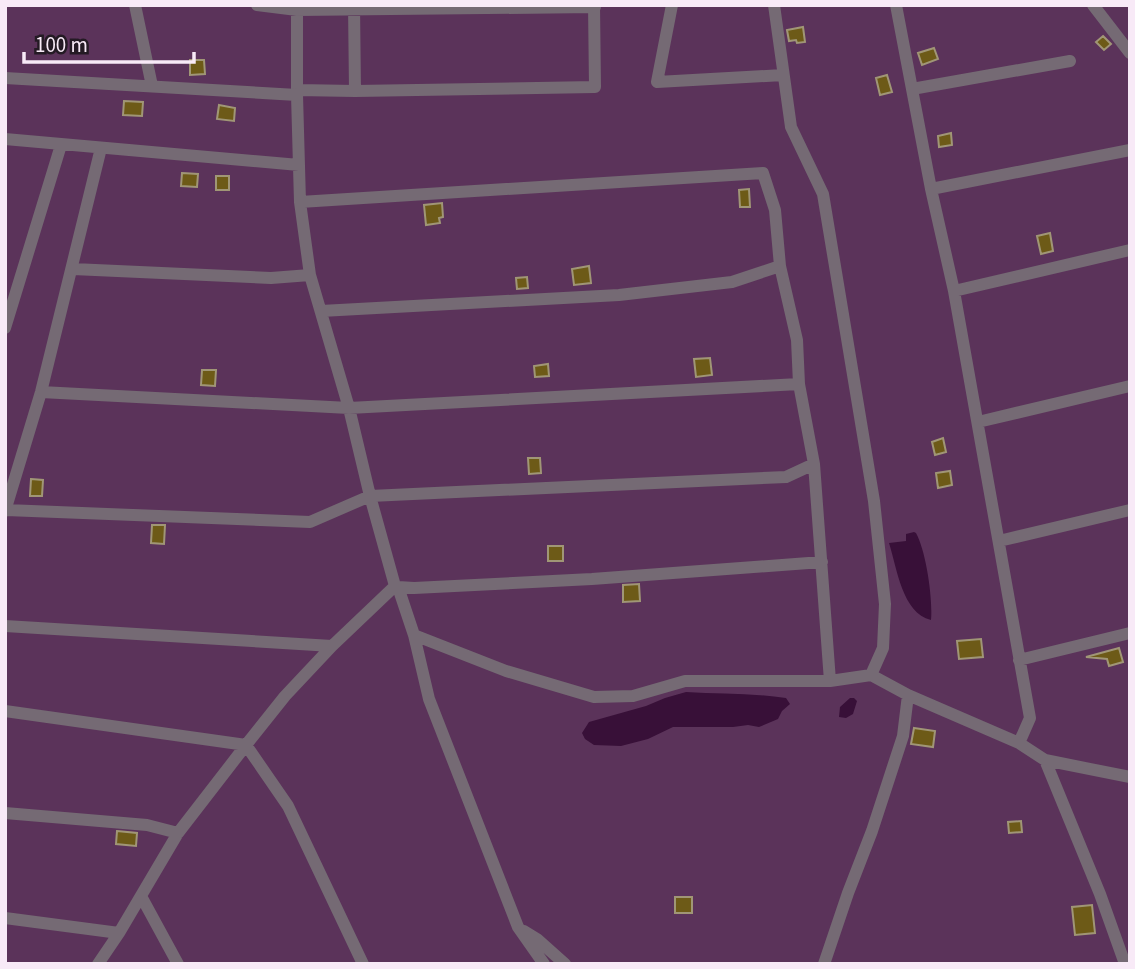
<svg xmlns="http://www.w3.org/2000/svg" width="1135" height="969" viewBox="0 0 1135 969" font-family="'Source Sans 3',sans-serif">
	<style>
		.green { fill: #5b335a }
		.water { fill: #381038 }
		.building { fill: #6d5a17; stroke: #a09676; stroke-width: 2 }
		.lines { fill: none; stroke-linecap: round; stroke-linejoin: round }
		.minor { stroke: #756a74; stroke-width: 12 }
	</style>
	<rect width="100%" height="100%" fill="#442e43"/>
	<path class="green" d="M5,5H1130V964H5Z"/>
	<path class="water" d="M914,532L916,533C926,551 933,599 931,620C902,613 897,568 889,543L906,541V534Z
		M686,692C719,694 753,693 786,698L790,704L782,711L778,719L759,727L748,725L733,727H673L648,739L621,746L594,745L585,739L582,733L589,722L646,706L665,698Z
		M850,698H854L857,701L853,714L846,718L839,717L840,707Z"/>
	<path class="building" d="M803,27L805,42L797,43L796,40L789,41L787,30Z
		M1103,36L1111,44L1104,50L1096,42Z
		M934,48L938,59L922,65L918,53Z
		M190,60H204L205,74L190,75Z
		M887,75L892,92L880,95L876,78Z
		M124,101L143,102L142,116L123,115Z
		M219,105L235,108L234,121L217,119Z
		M951,133L952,145L939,147L938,136Z
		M182,173L198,174L197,187L181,186Z
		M216,176H229V190H216Z
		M749,189L750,207H740L739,190Z
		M442,203L443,217L439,218L440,223L426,225L424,205Z
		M1050,233L1053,251L1041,254L1037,236Z
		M589,266L591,283L574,285L572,269Z
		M527,277L528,288L517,289L516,278Z
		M710,358L712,375L696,377L694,359Z
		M548,364L549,376L535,377L534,366Z
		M202,370H216L215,386L201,385Z
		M943,438L946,452L935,455L932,442Z
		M528,458H540L541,473L529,474Z
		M950,471L952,485L938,488L936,473Z
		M31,479L43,480L42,496H30Z
		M152,525H165L164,544L151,543Z
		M548,546H563V561H548Z
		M639,584L640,601L623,602V585Z
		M981,639L983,657L959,659L957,641Z
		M1119,648L1123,662L1109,666L1107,659L1086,657Z
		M914,728L935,731L933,747L911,744Z
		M1021,821L1022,832L1009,833L1008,822Z
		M117,831L137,833L136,846L116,844Z
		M675,897H692V913H675Z
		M1092,905L1095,933L1075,935L1072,907Z"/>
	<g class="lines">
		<path class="minor" d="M135,5L152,86
			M257,5L297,10L595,7
			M297,5V95L300,202L310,275L349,408L370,496L395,586L398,587L414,635L429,699L518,927L544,964
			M354,5L355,91
			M672,5L657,82L783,75
			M774,5L791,127L823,194L874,501L885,604L883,648L871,675
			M896,5L931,189L954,291L1030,718L1019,743
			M1093,5L1130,53
			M5,78L297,95
			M912,89L1070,61
			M297,90L355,91L595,87L594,5
			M5,139L299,165
			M931,189L1130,150
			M300,202L763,173L775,210L780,266L797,340L799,384L814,464L830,681
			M73,269L271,278L310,275
			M954,291L1130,250
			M321,311L619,295L732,282L780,266
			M5,328L61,145
			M41,392L349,408L799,384
			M978,422L1130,386
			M6,510L310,522L370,496L786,477L814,464
			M5,511L41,392L101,148
			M999,541L1130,510
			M398,587L414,588L592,579L822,562
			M5,626L332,646
			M414,635L506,671L594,697L633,696L685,681H830L871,675L908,695L1019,743L1045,760L1100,894L1125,964
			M1019,660L1130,633
			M5,711L246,745L288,806L363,964
			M1045,760L1130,777
			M5,813L147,825L178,833
			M141,896L178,964
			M5,918L119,933
			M524,931L537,939L565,964
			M98,964L119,933L178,833L246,745L285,696L332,646L395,586
			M824,964L848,893L872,831L903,736L908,695"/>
	</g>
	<rect width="1135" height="969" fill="none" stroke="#f8eaf7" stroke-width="14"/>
	<path d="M24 52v10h170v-10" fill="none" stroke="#f8eaf7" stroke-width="3.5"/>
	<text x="35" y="52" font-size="21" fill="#f8eaf7" stroke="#241a24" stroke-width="5" paint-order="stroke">100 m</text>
</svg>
